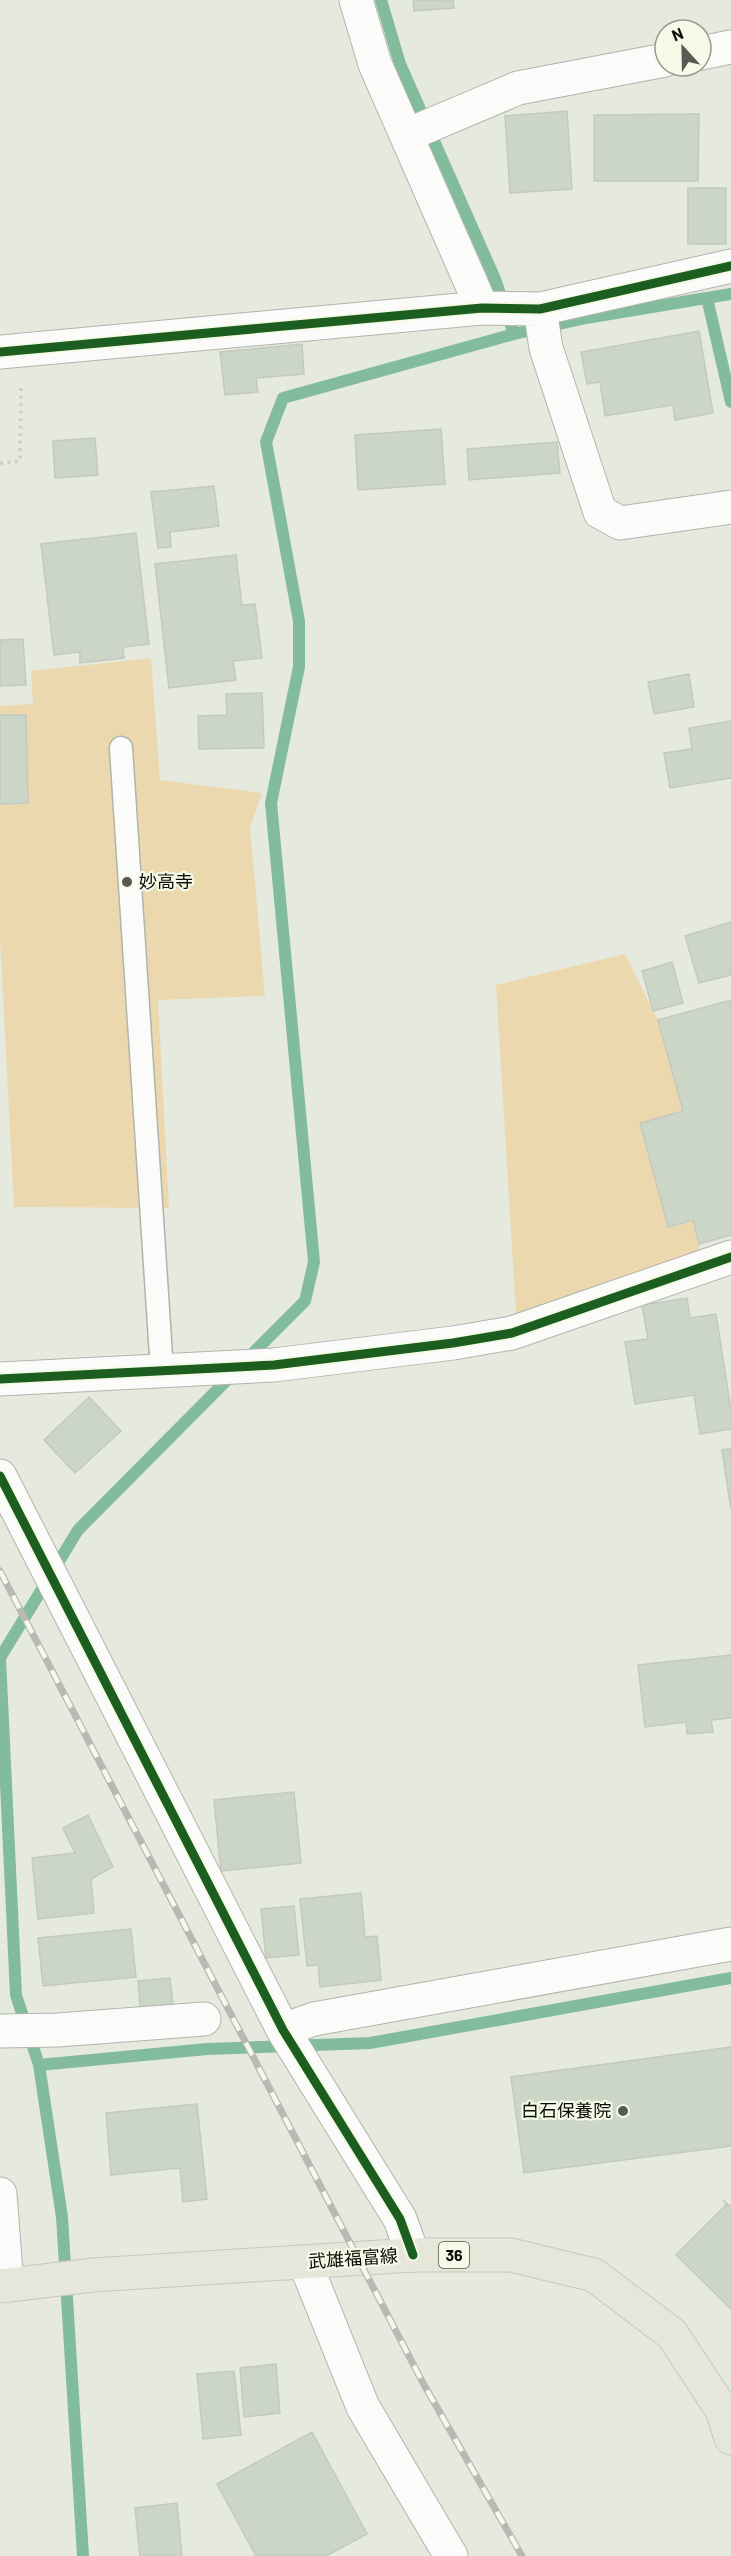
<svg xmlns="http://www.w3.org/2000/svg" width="731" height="2556" viewBox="0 0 731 2556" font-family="Barlow,'Noto Sans JP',sans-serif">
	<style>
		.green { fill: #ebd8af }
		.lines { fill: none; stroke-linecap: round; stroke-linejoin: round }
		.stream { stroke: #83bc9d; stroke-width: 12 }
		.building { fill: #cbd6c6; stroke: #c4c9c0; stroke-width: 1.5 }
		.service-casing { stroke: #b1b4ac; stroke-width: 25 }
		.minor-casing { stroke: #b1b4ac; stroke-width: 35 }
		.primary-casing { stroke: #c5c7c1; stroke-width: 35 }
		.path { stroke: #ced0cc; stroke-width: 4; stroke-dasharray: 3 4.5; stroke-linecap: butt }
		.service { stroke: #fbfcfa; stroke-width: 22 }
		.minor { stroke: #fbfcfa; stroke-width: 33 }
		.primary { stroke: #e7e6db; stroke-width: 33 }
		.rail-casing { stroke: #b7b9b5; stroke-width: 7 }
		.rail { stroke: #f4fae7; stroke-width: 4.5; stroke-dasharray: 14; stroke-linecap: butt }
		.cycleway-casing { stroke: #f4fae7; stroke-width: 13 }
		.cycleway { stroke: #1b5e20; stroke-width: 9 }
		.poi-dot { fill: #585a52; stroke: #f4fae7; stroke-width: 2 }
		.labels { text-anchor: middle; stroke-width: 4.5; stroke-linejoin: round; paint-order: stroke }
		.shield { fill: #f4fae7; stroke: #51544a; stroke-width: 1.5 }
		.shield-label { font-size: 16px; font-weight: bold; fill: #0b0d07 }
		.poi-label { font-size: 18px; fill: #0b0d07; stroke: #f4fae7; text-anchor: start }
		.street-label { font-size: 18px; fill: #0b0d07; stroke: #f4fae7 }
	</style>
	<rect width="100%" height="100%" fill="#e6e9de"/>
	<path class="green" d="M151,658L160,780L262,793L250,827L265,996L158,1000L169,1208L14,1207L0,937V706L33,704L31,671Z
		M625,954L658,1020L683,1111L640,1124L668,1226L693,1220L701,1253L516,1314L496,985Z"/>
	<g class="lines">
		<path class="stream" d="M381,0L400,64L495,279L514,334
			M707,298L731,402
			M247,1359L305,1301L314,1262L271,803L299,667V621L266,442L283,398L514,334L586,318L731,294
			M39,2065L207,2049L370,2043L731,1978
			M83,2556L62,2217L39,2065L16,1995L0,1658L78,1530L233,1374"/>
	</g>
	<path class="building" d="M413,0H453L454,8L414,11Z
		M567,111L572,189L510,193L505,116Z
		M699,114L698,181H594V115Z
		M688,188H726V244H688Z
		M699,331L713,413L675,420L673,405L605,416L600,382L587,384L581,352Z
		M302,344L304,374L256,378L258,392L225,395L220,352Z
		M441,429L445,484L358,490L355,435Z
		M95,438L98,475L55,478L53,441Z
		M557,442L560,473L469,480L467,449Z
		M214,486L219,526L170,532L171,547L158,548L151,492Z
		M136,533L149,644L123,647L124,658L80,663V652L54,655L41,544Z
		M236,555L242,605L255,604L262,658L233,661L236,680L169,688L155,564Z
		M23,639L26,685L0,686V640Z
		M689,674L694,707L654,714L648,682Z
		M262,693L264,748L199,749L198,716L227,715L226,694Z
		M0,715H26L28,803L0,804Z
		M731,721V778L670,788L664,753L692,749L689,728Z
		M731,922V975L699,983L685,936Z
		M672,962L683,1003L653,1011L642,971Z
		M731,1000V1235L699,1244L693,1220L668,1227L640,1123L683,1111L658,1020Z
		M687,1298L690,1318L716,1314L731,1410V1429L700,1434L694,1395L635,1404L625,1342L648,1339L642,1305Z
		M89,1397L121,1431L75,1473L44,1440Z
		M731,1448V1510L722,1450Z
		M731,1655V1718L711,1720L713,1732L687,1734L686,1722L645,1727L638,1665Z
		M294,1792L301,1863L221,1871L214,1800Z
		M88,1815L113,1867L91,1879L94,1913L38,1919L32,1858L75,1853L63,1828Z
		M361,1893L365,1937L377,1936L381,1980L320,1987L318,1965L307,1966L300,1899Z
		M294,1906L299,1955L266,1958L261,1909Z
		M131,1929L136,1977L43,1986L38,1938Z
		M170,1978L174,2013L141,2017L138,1981Z
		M731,2047V2146L524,2173L511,2077Z
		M197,2104L207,2199L183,2202L180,2168L111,2175L106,2113Z
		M723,2200L731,2207V2309L676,2255L727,2204Z
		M276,2364L280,2413L244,2417L240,2368Z
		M234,2371L241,2435L203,2439L197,2374Z
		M312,2432L367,2534L326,2556H256L217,2484Z
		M177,2503L182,2556H140L135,2508Z"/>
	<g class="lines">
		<g class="service-casing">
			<path id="service" d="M121,748L162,1371"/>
		</g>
		<g class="minor-casing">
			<path id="minor" d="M356,0L375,64L482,308
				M701,53L731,47
				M407,135L518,88L665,60
				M540,309L546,348L600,512L620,523L731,507
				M0,352L482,308L540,309L731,266
				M0,1379L274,1365L453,1343L512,1333L731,1257
				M0,1476L283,2030L400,2219L413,2255
				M283,2030L314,2019L731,1944
				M0,2031L58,2030L204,2019
				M0,2194L7,2285
				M305,2263L363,2407L451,2556"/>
		</g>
		<g class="primary-casing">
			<path id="primary" d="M0,2286L93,2275L413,2255H511L594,2275L672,2334L722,2410L731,2438"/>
		</g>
		<path class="path" d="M0,463L20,461L21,388"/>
		<use href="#service" class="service"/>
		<use href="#minor" class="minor"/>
		<use href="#primary" class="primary"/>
		<g class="rail-casing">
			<path id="rail" d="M0,1571L423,2383L522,2556"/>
		</g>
		<use href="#rail" class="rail"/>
		<g class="cycleway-casing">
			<path id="cycleway" d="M0,352L482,308L540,309L731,266
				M0,1379L274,1365L453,1343L512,1333L731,1257
				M0,1476L283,2030L400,2219L413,2255"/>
		</g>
		<use href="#cycleway" class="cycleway"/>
	</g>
	<g class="poi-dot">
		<circle cx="127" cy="882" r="6"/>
		<circle cx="623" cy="2111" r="6"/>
	</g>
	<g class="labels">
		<rect class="shield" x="439" y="2242" width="30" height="26" rx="4.5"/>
		<g class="shield-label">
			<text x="454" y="2261">36</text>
		</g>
		<g class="poi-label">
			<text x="139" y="888">妙高寺</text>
			<text x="611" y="2117" text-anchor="end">白石保養院</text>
		</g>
		<g class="street-label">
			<text transform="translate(353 2259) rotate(-4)" y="6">武雄福富線</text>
		</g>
	</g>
	<g transform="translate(683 48) rotate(338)"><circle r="28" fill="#f4fae7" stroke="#979b8d" stroke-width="1.5"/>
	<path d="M0-4.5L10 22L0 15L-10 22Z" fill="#585a52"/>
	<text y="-9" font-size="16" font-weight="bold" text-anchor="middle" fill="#0b0d07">N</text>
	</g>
</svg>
